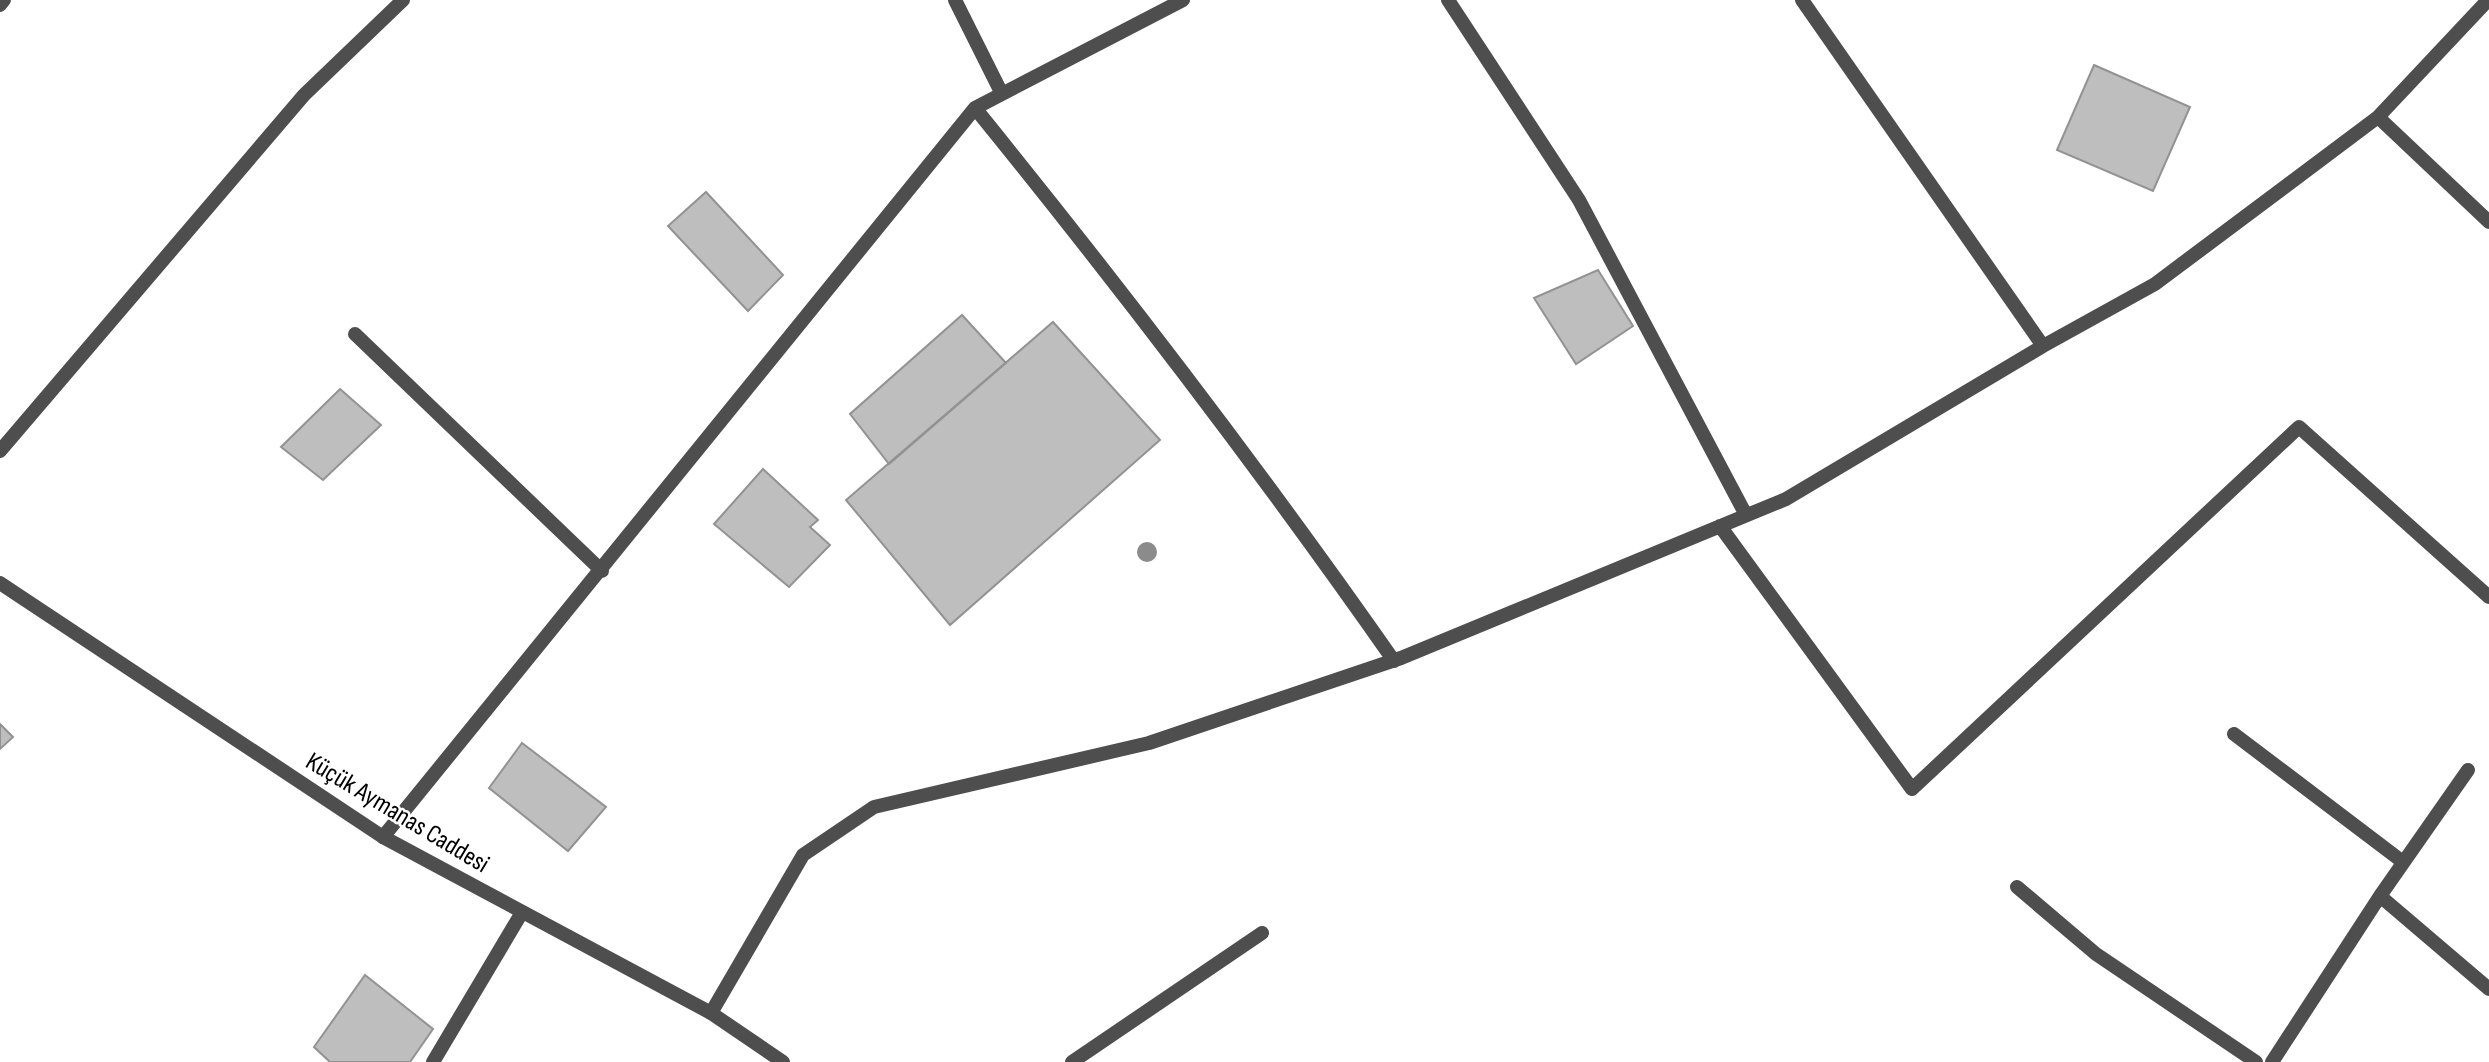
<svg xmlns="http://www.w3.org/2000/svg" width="2489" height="1062" viewBox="0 0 2489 1062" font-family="'Sofia Sans Condensed',sans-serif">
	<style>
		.building { fill: #bebebe; stroke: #929292; stroke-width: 2 }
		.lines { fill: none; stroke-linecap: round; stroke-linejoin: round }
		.minor { stroke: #4e4e4e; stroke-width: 14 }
		.tertiary { stroke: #4e4e4e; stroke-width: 14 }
		.tree { fill: #8b8b8b }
		.labels { text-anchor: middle; stroke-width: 5; stroke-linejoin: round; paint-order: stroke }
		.street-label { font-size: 26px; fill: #000; stroke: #fff }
	</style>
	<rect width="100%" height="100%" fill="#fff"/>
	<path class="building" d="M2094,65L2190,107L2153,191L2057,150Z
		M706,192L783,275L748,311L668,226Z
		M1598,270L1633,326L1576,364L1534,298Z
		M962,315L1006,363L889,464L850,414Z
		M1053,322L1160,440L950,625L846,500Z
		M340,389L381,425L323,480L281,447Z
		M763,469L818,520L810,527L830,545L789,587L714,524Z
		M0,724L13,737L0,749Z
		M522,743L606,807L568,851L489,788Z
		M365,975L433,1029L410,1062H330L314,1047Z"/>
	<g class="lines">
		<path class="minor" d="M955,0L1002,94
			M1448,0L1579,200L1746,515
			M1802,0L2043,346
			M0,5L4,0
			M975,108C1121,288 1261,471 1394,661
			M2378,117L2489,222
			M355,334L602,571
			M0,451L304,95L403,0
			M1720,526L1912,789L2299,427L2489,597
			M2234,734L2403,862
			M383,837L975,108L1183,0
			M2017,887L2096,954L2256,1062
			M2380,896L2489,989
			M711,1013L803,855L874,807L1149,743L1401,658L1786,499L2043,346L2155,284L2378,117L2488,0
			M433,1062L521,914
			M1072,1062L1262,933
			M2272,1062L2380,896L2468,770"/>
		<path class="tertiary" d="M0,583L383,837L711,1013L783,1062"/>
	</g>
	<circle class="tree" cx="1147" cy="552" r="10"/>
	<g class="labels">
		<g class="street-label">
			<text transform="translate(398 812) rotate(31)" y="9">Küçük Aymanas Caddesi</text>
		</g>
	</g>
</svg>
